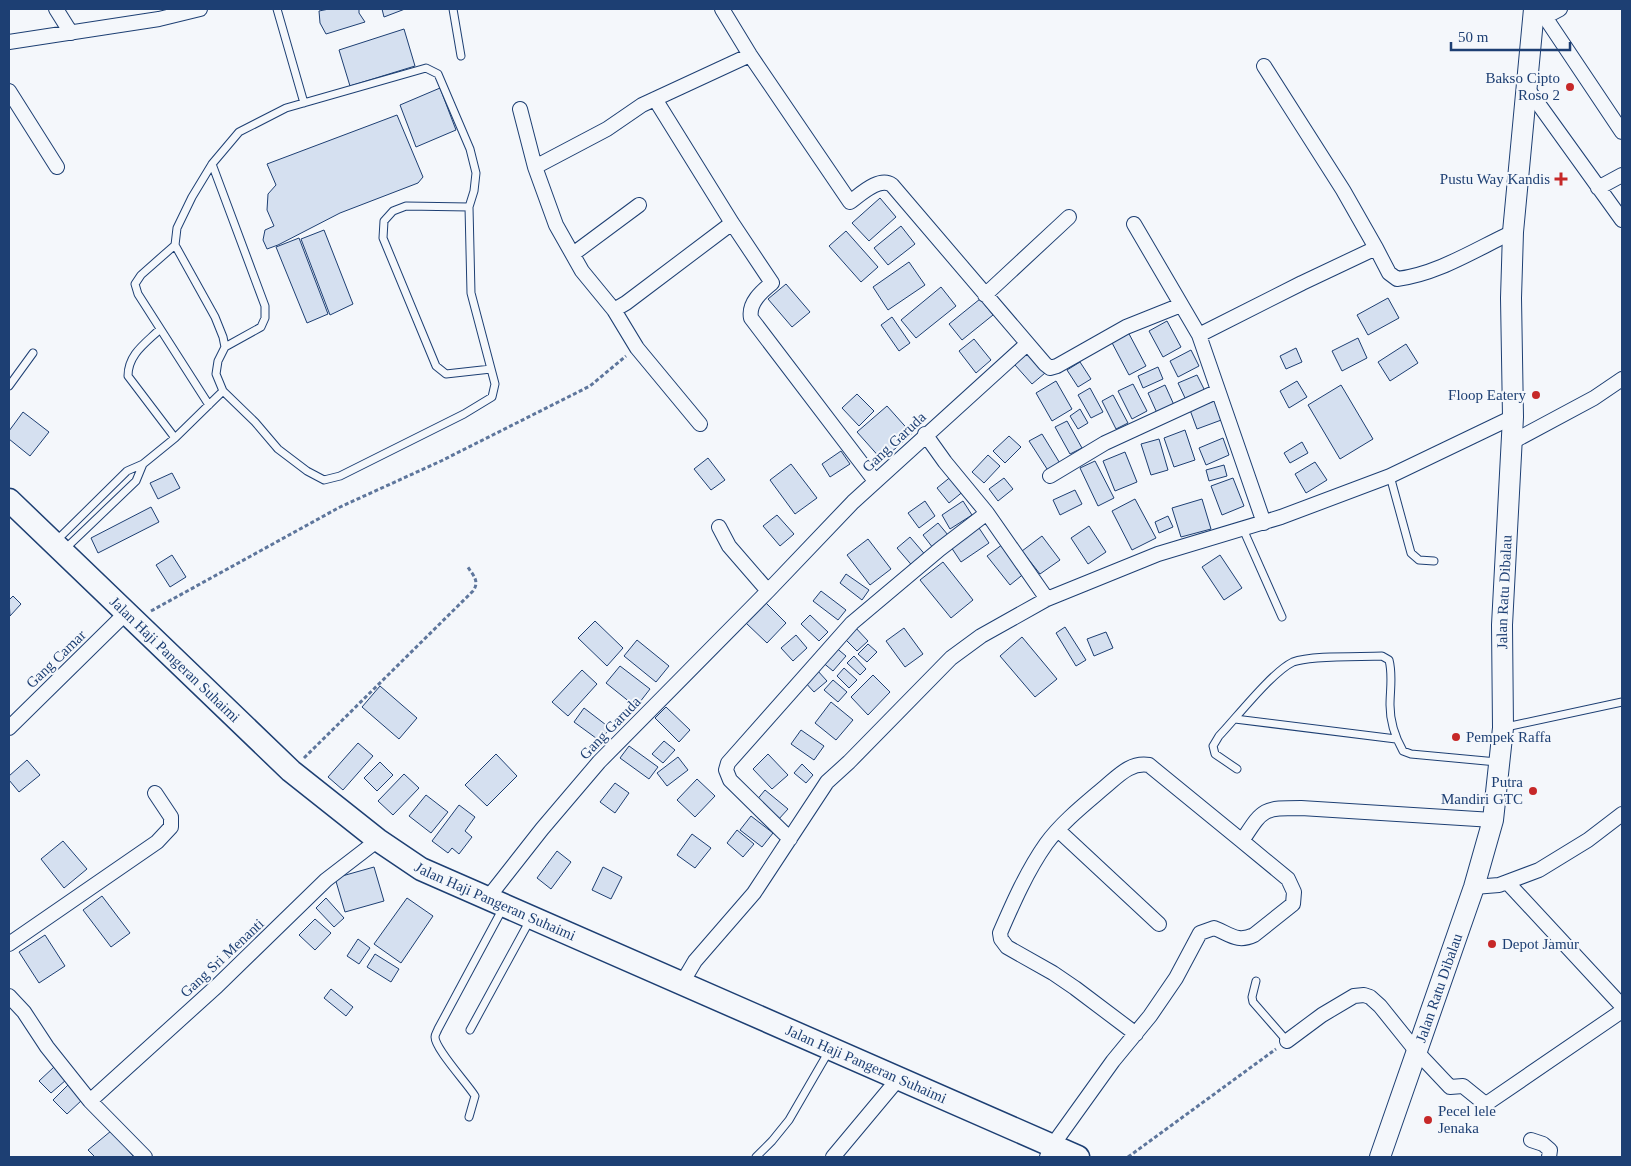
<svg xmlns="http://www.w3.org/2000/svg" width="1631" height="1166" viewBox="0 0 1631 1166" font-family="Georgia,serif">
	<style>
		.building { fill: #d5e0f0; stroke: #1d3f73 }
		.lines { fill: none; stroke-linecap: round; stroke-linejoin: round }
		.service-casing { stroke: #1d3f73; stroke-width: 9 }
		.minor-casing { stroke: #1d3f73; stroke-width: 16 }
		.secondary-casing { stroke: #1d3f73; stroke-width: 22 }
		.primary-casing { stroke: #1d3f73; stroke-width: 25 }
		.path { stroke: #5e769c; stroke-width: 3; stroke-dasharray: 4 2.5; stroke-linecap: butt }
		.service { stroke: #f4f7fb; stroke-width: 7 }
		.minor { stroke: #f4f7fb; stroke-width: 14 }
		.secondary { stroke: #f4f7fb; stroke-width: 20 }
		.primary { stroke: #f4f7fb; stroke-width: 22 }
		.poi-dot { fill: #c62828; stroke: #f4f7fb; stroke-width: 2 }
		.labels { text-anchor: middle; stroke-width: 4; stroke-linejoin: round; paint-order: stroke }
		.poi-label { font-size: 15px; fill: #1d3f73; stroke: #f4f7fb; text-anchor: end }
		.street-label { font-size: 15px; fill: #1d3f73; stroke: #f4f7fb }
	</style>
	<rect width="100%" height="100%" fill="#f4f7fb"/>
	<path class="building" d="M329,9H359V13L365,22L326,34L320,23L319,11Z
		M382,9H405L384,17Z
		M404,29L415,66L350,86L339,50Z
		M440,88L456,130L416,147L400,105Z
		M397,115L423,177L418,183L340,213L278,245L267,249L263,240L265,230L274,226L267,210L268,194L276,185L267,164Z
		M880,198L896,217L869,241L852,223Z
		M901,226L915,244L888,265L874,248Z
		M324,230L353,304L330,315L301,239Z
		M846,231L878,267L861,282L829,246Z
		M299,238L328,314L307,323L276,247Z
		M909,262L925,285L888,310L873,287Z
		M786,284L810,312L792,327L768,299Z
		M941,287L956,306L916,338L901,320Z
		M1388,298L1399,318L1368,335L1357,315Z
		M980,299L993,315L962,340L949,324Z
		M892,317L910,343L899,351L881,325Z
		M1167,321L1181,347L1163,357L1149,331Z
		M1127,330L1146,366L1129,375L1110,339Z
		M1358,338L1367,358L1342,371L1332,351Z
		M974,339L991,360L976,373L959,351Z
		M1406,344L1418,363L1390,381L1378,362Z
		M1296,348L1302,362L1286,369L1280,356Z
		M1191,350L1199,366L1178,377L1170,361Z
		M1027,353L1045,373L1032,384L1015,365Z
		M1080,362L1091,379L1078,387L1067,370Z
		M1158,367L1163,379L1143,388L1138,376Z
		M1197,375L1205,391L1186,400L1178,383Z
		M1056,381L1072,409L1052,421L1036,393Z
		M1297,381L1307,397L1289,408L1280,391Z
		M1133,384L1147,411L1132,419L1118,391Z
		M1165,385L1174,405L1157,413L1148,393Z
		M1341,385L1373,439L1340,459L1308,405Z
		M1090,388L1103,412L1091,418L1078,395Z
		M857,394L874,411L859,426L842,408Z
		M1113,395L1128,423L1116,429L1102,401Z
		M1217,400L1224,419L1197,429L1190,410Z
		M887,406L912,434L882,460L857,432Z
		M1080,409L1088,423L1078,429L1070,416Z
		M23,412L49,432L30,456L9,439V431Z
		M1067,421L1082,448L1070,454L1055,427Z
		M1185,430L1195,460L1174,467L1164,438Z
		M1042,434L1061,465L1049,472L1029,441Z
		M1009,436L1021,447L1005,463L993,451Z
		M1223,438L1229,455L1206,465L1199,448Z
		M1159,439L1168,470L1151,475L1141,444Z
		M1302,442L1308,453L1290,463L1284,453Z
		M841,451L850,464L830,477L822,464Z
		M1125,452L1137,482L1115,491L1103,461Z
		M988,455L1000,466L984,483L972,472Z
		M708,458L725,480L711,490L694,469Z
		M1095,461L1114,498L1098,506L1080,468Z
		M1315,462L1327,480L1306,493L1295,474Z
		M791,464L817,498L795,514L770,480Z
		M1224,465L1227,476L1209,481L1206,470Z
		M172,473L180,488L158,499L150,483Z
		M953,475L965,490L949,503L937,488Z
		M1004,478L1013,489L998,501L989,489Z
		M1233,478L1244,506L1222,515L1211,486Z
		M1075,490L1082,504L1060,515L1053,500Z
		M1135,499L1156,538L1132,550L1112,511Z
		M1202,499L1211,529L1181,537L1172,508Z
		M925,501L935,516L919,528L908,513Z
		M963,501L972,515L950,529L942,515Z
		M151,507L159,522L98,553L91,538Z
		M777,515L794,534L780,546L763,526Z
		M1168,516L1173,527L1159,533L1155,522Z
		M938,523L948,535L933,548L923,535Z
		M977,525L989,543L961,562L949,544Z
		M1089,526L1106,552L1088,564L1071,538Z
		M1042,536L1060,560L1040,574L1022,551Z
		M910,537L928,558L915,569L897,548Z
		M868,539L891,569L870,585L847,555Z
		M1003,544L1026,572L1010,585L987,556Z
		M172,555L186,577L170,587L156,565Z
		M1220,555L1242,588L1224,600L1202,567Z
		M943,562L973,600L951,618L920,580Z
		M846,574L869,590L862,600L840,583Z
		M821,591L846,610L838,620L813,601Z
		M13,596L21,604L10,616L9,600Z
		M766,603L786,623L767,643L746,623Z
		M810,615L828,632L819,641L801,624Z
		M595,621L623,648L607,666L578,638Z
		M854,626L868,641L857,651L843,637Z
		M1065,627L1086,660L1076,666L1056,633Z
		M904,628L923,654L905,667L886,641Z
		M1106,632L1113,648L1094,656L1087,639Z
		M796,635L807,648L793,661L781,648Z
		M1022,637L1057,679L1035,697L1000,656Z
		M637,640L669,666L656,682L624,656Z
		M868,644L877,652L867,662L858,654Z
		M834,646L846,656L833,671L821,661Z
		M854,656L866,669L860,675L847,663Z
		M620,666L650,689L636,707L606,683Z
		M844,668L857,680L849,688L837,676Z
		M582,670L597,684L568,716L552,702Z
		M817,670L827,681L814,692L804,681Z
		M873,675L890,692L868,715L851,697Z
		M833,680L847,692L838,702L824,690Z
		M380,686L417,718L399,739L362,707Z
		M831,702L853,720L836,740L815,723Z
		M666,707L690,730L679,742L655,718Z
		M584,708L610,728L600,741L574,722Z
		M801,730L824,746L814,760L791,744Z
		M664,741L675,750L663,763L652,754Z
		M358,743L373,756L343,790L328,777Z
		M629,746L658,767L649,779L620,758Z
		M496,754L517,776L487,806L465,785Z
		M768,754L788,775L772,789L753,769Z
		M678,757L688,770L667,786L657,773Z
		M27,760L40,775L19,792L9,780V776Z
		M380,762L393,775L377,791L364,778Z
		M802,764L813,775L806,783L794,773Z
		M404,774L419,788L393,815L378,801Z
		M697,779L715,796L695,817L677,800Z
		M615,783L629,793L615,813L600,802Z
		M765,790L788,809L778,820L756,801Z
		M426,795L448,812L431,833L409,816Z
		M459,805L475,817L465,831L472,837L459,854L452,848L448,853L432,841Z
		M751,816L773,833L762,847L740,830Z
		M737,830L754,844L743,857L727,843Z
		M692,834L711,848L695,868L677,855Z
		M63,841L87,869L64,888L41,859Z
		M557,851L571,862L551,889L537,878Z
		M374,867L384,901L345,912L335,878Z
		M603,867L622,877L611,899L592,890Z
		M102,896L130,933L111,947L83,910Z
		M326,898L344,918L334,927L316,908Z
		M407,898L433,916L401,963L374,944Z
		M315,919L331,933L315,950L299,935Z
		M45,935L65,966L39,983L19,952Z
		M358,939L370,948L359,964L347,956Z
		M375,954L399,969L391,982L367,967Z
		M331,989L353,1007L346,1016L324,998Z
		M54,1067L66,1080L51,1093L39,1081Z
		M68,1085L82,1100L67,1114L53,1100Z
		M111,1131L134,1157H95L88,1150Z"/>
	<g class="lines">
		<g class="service-casing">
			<path id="service" d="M277,9L304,103
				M453,9L461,56
				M212,164L265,306V318L261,327L225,347
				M469,207L406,206L393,211L384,221L383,238L436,366L446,374L491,369
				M175,245L141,275L135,284L138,294L209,405
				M160,329C146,343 128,354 128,376L175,438
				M9,386L33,353
				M1390,476L1411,553L1419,560L1434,561
				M1243,529L1282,617
				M55,542L127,471L143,464L175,438L223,391L216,374L218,361L225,347L223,337L215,317L175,245L177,228L192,197L212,164L239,132L286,108L426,68L438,74L470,149L476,173L474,191L469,207L471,293L495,384L492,397L464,414L340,476L324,480L307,471L278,449L255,422L223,391
				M65,549L136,481L143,464
				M1235,719L1396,739
				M1506,727L1622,702
				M1237,769L1215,754L1213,746L1219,736C1237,717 1272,672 1293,662C1311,655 1361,657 1382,656L1389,660C1393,675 1390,690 1390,705C1390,720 1395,737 1403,751L1411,754L1497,762
				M1256,981L1252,997L1253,1002L1287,1041
				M470,1030L530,920
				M469,1117L475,1096C467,1083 435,1049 435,1037C435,1034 437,1032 438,1029L503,908
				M756,1157L772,1141L789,1120L829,1051"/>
		</g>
		<g class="minor-casing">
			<path id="minor" d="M56,9L71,33
				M722,9L750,55L850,202C860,195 879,176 892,185L1045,364L1050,368L1057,366L1126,327L1181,305
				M1536,17H1545L1560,9
				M1545,17L1622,132
				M9,42L159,19L200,9
				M1264,66L1343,190L1376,248
				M1527,88L1622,220
				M9,91L57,167
				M655,99L732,223L772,283C762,291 748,303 751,318L875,481
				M520,109L535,167
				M1598,188L1622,175
				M1134,224L1199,335
				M573,254L639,205
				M985,295L1069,217
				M614,310L626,303L732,223
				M700,424L637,348L614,310L582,271L556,225L535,167L607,129L642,105L750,55
				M925,434L945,462L987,513L1047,599
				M1512,442L1594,398L1622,379
				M1050,476L1105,443L1218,391
				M1264,523L1199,335L1302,283L1376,248L1389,273L1397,279C1438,274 1476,249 1513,232
				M719,527L729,546L768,591
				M9,728L126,613
				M1058,830L1159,924
				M790,839L730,780L726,770L728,763L852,623L940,549L987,513
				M1507,882L1622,1006
				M1474,887L1499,885L1539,870L1588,840L1622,814
				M487,899L542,829L599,762L768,591L853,502L1027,344
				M9,944L157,842L171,827V817L155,793
				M682,983L695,961L754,893L827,782L849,762L951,658L981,636L1047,599L1158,554L1281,517L1390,476L1513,417
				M9,996L24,1012L47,1047L90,1101L145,1157
				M1136,1034L1075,988L1053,973L1007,947L1001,939L1000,933C1013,903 1027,871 1046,844C1062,822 1085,804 1106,786C1119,775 1131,762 1149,765L1242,841C1263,809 1262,808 1301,808L1493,820
				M1287,1041L1322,1015L1354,996L1364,995L1370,997L1380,1006L1417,1052L1450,1087L1463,1086L1484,1103L1489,1102L1622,1011
				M90,1101L217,986L326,880L378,840
				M1531,1140L1543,1144L1550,1150L1549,1157
				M833,1157L899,1078
				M1047,1157L1052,1146L1113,1061L1150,1016L1176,978L1200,933L1214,928C1230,934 1237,943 1254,935L1293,904L1294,892L1288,879L1242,841"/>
		</g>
		<g class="secondary-casing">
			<g id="secondary">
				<path id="s1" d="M1380,1157L1474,887L1493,820L1503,728L1502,625L1513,417L1511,298L1513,232L1534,9"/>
			</g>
		</g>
		<g class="primary-casing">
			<g id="primary">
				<path id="s2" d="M9,500L291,771L378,840L421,869L1078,1157"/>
			</g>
		</g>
		<path class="path" d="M151,611L340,507L441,461L590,386L626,356
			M304,758L473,591C480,581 473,575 467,566
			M1128,1157L1276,1049"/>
		<use href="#service" class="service"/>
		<use href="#minor" class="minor"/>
		<use href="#secondary" class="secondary"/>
		<use href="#primary" class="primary"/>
	</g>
	<g class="poi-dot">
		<circle cx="1570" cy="87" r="5"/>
		<path d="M1558.5 171.5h5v5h5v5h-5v5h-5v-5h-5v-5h5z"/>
		<circle cx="1536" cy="395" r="5"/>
		<circle cx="1456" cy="737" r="5"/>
		<circle cx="1533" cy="791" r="5"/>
		<circle cx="1492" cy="944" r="5"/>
		<circle cx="1428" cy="1120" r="5"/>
	</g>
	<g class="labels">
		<g class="poi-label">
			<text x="1560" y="83">Bakso Cipto<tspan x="1560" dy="17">Roso 2</tspan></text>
			<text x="1550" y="184">Pustu Way Kandis</text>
			<text x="1526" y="400">Floop Eatery</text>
			<text x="1466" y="742" text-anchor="start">Pempek Raffa</text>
			<text x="1523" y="787">Putra<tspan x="1523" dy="17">Mandiri GTC</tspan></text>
			<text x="1502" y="949" text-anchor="start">Depot Jamur</text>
			<text x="1438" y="1116" text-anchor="start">Pecel lele<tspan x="1438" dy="17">Jenaka</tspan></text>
		</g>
		<g class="street-label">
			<text transform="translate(894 442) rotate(-43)" y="5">Gang Garuda</text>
			<text dy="5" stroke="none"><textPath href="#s1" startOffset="584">Jalan Ratu Dibalau</textPath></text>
			<text transform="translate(56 659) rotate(-44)" y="5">Gang Camar</text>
			<text dy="5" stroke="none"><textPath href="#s2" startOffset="230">Jalan Haji Pangeran Suhaimi</textPath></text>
			<text transform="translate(610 728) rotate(-46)" y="5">Gang Garuda</text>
			<text dy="5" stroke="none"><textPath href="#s2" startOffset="635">Jalan Haji Pangeran Suhaimi</textPath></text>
			<text transform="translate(222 958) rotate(-43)" y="5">Gang Sri Menanti</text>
			<text dy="5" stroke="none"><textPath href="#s1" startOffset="179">Jalan Ratu Dibalau</textPath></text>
			<text dy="5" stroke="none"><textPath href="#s2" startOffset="1040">Jalan Haji Pangeran Suhaimi</textPath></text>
		</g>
	</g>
	<rect width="1631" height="1166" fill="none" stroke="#1d3f73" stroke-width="20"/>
	<path d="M1451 42v8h119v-8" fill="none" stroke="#1d3f73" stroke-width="2.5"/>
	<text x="1458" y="42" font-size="15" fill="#1d3f73" stroke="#f4f7fb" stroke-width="4" paint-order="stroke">50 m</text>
</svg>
